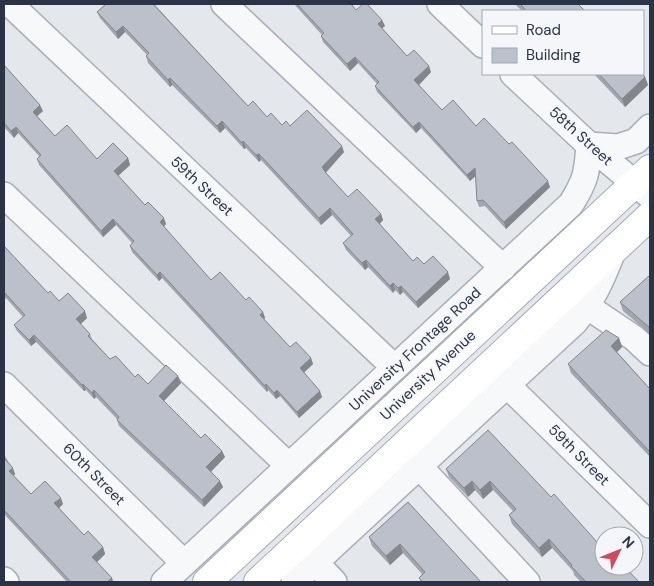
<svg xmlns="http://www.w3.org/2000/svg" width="654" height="586" viewBox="0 0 654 586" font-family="'DM Sans',sans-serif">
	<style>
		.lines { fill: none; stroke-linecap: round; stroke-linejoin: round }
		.minor-casing { stroke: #a9aeb7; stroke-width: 28 }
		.major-casing { stroke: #a3abb8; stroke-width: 30 }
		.minor { stroke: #f7f8fa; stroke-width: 25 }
		.major { stroke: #fff; stroke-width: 28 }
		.wall { fill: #a1a5ae }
		.shaded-wall { fill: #83868d }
		.building { fill: #bbc0ca; stroke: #83868d }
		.labels { text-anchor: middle; stroke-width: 4; stroke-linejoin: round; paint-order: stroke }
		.street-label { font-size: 15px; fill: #2b3445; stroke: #f4f6f9 }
	</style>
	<rect width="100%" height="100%" fill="#e4e7ec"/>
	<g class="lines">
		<g class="minor-casing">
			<path id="minor" d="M10,4L394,367
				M224,4L503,268
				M440,4L483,45
				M513,74L589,145L650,196
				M4,195L289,466
				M588,307L634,338L650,353
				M4,385L184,563
				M507,385L650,525
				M419,466L527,582
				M315,562L334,582
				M4,580L6,582
				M164,582L571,204C586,180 587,173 589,145L618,147L636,141L650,127
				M294,582L575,322C593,300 603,277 613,251"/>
		</g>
		<g class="major-casing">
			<path id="major" d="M207,582L650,169
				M258,582L650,216"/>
		</g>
		<use href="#minor" class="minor"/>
		<use href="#major" class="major"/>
	</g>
	<path class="wall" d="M106,4H156L155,5L248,106L282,125L290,126L344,152L326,173L348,197L381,214L383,220L380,224L413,261L424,264L450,279L418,308L403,292L400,295L395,290L393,293L368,267L365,270L346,250L343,243L351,236L332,215L321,225L261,160L259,162L246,148L244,149L225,128L220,133L172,85L170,87L148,63L146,56L147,55L125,32L118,39L100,18L97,12Z
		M294,4H351L356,10L382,20L385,26L382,28L407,56L431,72L419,85L442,110L476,126L550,187L506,229L485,206L479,207L477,201L476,176L470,181L421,128L416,133L377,92L375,86L377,84L358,63L350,71L323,42L321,36L322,35Z
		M515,4H578L585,11H522Z
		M4,65L43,111L37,116L55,136L97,159L128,158L130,165L118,176L145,205L166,224L164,227L211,280L246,300L263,312L265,318L264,319L290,347L311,358L313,364L304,373L322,397L299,418L280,396L276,399L268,390L267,392L162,278L159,281L132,252L130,246L132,243L116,225L103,237L39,165L37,159L39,156L18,133L14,138L4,127Z
		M594,74H642L645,77L648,85L625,107Z
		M4,246L48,293L59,301L87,318L80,324L90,334L92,339L110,359L135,377L148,384L178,376L181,383L164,401L201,438L222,451L225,457L211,471L223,487L204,507L119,426L117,420V419L96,397L94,399L86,390L84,391L36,342L31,346L17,331L14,325L23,317L6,298L4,300Z
		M650,275V334L623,311L620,302Z
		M619,338L622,347L617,352L650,389V457L571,373L568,364Z
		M4,454L15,474L14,476L31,494L63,504L59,508L84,535L103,547L105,554L97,562L112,578L113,582H67L4,514Z
		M446,469L551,497L639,582H581L574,575L573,571L552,548L542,557L512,524L509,515L513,511L493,490L483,499L475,490L468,497L449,477Z
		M408,502L481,582H421L419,578L422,574L403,553L390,565L372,546L369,537Z"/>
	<path class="shaded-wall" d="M382,20L385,26L380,30L378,24Z
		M123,26L125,32L118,39L116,32Z
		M355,57L358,63L350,71L347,64Z
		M429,66L431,72L417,87L414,80Z
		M645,77L648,85L625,107L622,99Z
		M170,78L172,85L170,87L168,80Z
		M40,105L43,111L35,118L33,112Z
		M222,121L225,128L220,133L217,126Z
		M419,122L421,128L416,133L413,127Z
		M16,127L18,133L14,138L11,131Z
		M243,141L246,148L244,149L242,143Z
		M342,146L344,152L324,174L322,167Z
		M259,154L261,160L259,162L256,155Z
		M128,158L130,165L116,178L114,171Z
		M475,168L477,174L470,181L467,175Z
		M548,181L550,187L506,229L504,222Z
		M330,208L332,215L321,225L319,218Z
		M381,214L383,220L378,225L375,219Z
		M164,218L166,224L162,228L160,222Z
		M113,219L116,225L103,237L101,231Z
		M366,260L368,267L365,270L362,263Z
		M160,272L162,278L159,281L157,275Z
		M448,272L450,279L418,308L416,302Z
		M393,283L395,290L393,293L390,286Z
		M401,286L403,292L400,295L398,288Z
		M85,311L87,318L79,326L76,319Z
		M263,312L265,318L262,321L260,315Z
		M34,335L36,342L31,346L29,340Z
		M619,338L622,347L614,355L611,346Z
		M311,358L313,364L302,374L300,368Z
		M178,376L181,383L162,403L159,396Z
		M83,384L86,390L84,391L82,385Z
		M266,384L268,390L267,392L265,386Z
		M94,390L96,397L94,399L92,393Z
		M277,390L280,396L276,399L274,393Z
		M320,391L322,397L299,418L297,412Z
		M222,451L225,457L209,474L206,467Z
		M13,468L15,474L12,478L9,471Z
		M220,481L223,487L204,507L202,500Z
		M472,481L475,490L468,497L464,488Z
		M490,481L493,490L483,499L480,490Z
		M61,498L63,504L57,510L54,503Z
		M549,539L552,548L542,557L539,548Z
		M400,544L403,553L390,565L386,556Z
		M103,547L105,554L95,564L92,557Z
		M112,578L113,582H107Z"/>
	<path class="building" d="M106,4H153L248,106L253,101L267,117L271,113L282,125L286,121L290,126L307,110L342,146L322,167L326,173L348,197L357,189L381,214L375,219L413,261L417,257L424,264L433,256L448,272L416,302L401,286L398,288L393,283L390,286L366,260L362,263L343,243L353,234L330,208L319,218L259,154L256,155L243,141L242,143L222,121L217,126L170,78L168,80L146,56L149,53L123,26L116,32L97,12Z
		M297,4H351L356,10L363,4H367L382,20L378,24L407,56L414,50L429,66L414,80L442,110L453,100L476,126L484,118L509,144L512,142L548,181L504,222L483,200L477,201L475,168L467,175L419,122L413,127L375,86L379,82L355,57L347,64L321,36L324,33Z
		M520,4H578L585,11H527Z
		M4,65L40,105L33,112L55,136L67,125L97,159L113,143L128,158L114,171L145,205L148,202L164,218L160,222L211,280L220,272L246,300L249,297L263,312L260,315L290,347L296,342L311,358L300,368L320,391L297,412L277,390L274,393L266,384L265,386L160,272L157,275L130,246L134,241L113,219L101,231L37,159L41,155L16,127L11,131L4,123Z
		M599,74H642L645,77L622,99Z
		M4,246L48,293L50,291L59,301L68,293L85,311L76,319L90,334L88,336L110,359L116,356L135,377L138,374L148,384L166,365L178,376L159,396L201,438L205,434L222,451L206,467L220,481L202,500L117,420L119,417L94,390L92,393L83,384L82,385L34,335L29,340L14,325L25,315L4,292Z
		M650,275V328L620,302Z
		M606,330L619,338L611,346L650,389V452L568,364Z
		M488,430L551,497L554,494L597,542L599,540L604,544V566H624L639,582H586L571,566L572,565L549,539L539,548L509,515L516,509L490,481L480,490L472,481L464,488L446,469Z
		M4,458L13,468L9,471L31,494L45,481L61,498L54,503L84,535L88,531L103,547L92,557L112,578L107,582H71L4,510Z
		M408,502L481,582H423L419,578L425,572L400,544L386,556L369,537Z"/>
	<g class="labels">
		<g class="street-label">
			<text transform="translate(581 136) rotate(42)" y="5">58th Street</text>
			<text transform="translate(202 186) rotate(43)" y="5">59th Street</text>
			<text transform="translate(415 349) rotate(-43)" y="5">University Frontage Road</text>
			<text transform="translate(428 375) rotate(-43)" y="5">University Avenue</text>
			<text transform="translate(579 455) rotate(45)" y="5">59th Street</text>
			<text transform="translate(94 474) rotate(45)" y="5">60th Street</text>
		</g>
	</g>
	<rect width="654" height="586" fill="none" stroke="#2b3445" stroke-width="10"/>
	<rect x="482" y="10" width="162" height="65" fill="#f4f6f9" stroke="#a4a8b1"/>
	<rect x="492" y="26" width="25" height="8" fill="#ffffff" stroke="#a4a8b1"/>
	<text x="526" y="35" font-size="15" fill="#2b3445">Road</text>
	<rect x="492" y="48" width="25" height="15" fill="#bbc0ca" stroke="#a4a8b1"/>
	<text x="526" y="60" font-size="15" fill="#2b3445">Building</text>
	<g transform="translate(619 551) rotate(47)"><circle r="24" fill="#f4f6f9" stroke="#a4a8b1"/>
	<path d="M0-4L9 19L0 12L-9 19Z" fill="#d1495b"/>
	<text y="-8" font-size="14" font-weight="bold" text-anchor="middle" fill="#2b3445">N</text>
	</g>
</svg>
